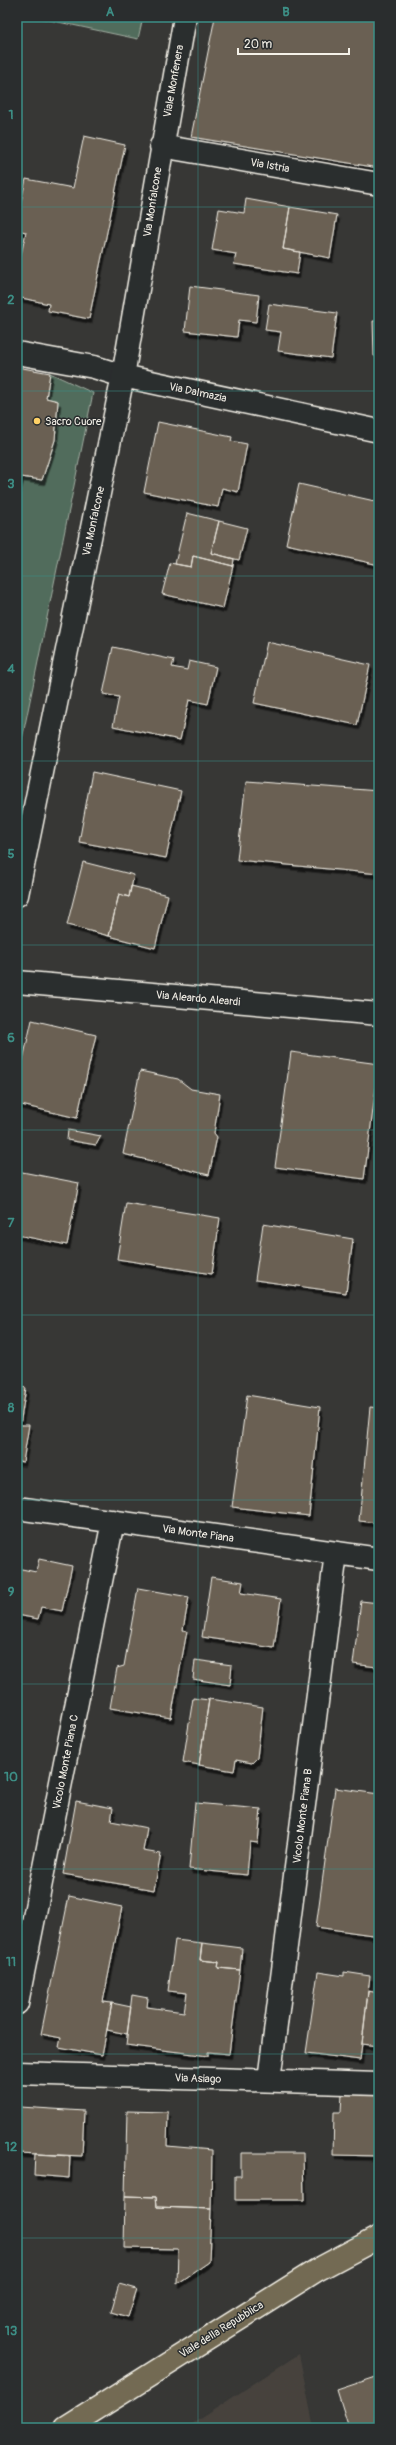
<svg xmlns="http://www.w3.org/2000/svg" width="396" height="2445" viewBox="0 0 396 2445" font-family="Pangolin,sans-serif">
	<style>
		.built { fill: #47433e }
		.green { fill: #516c5c; stroke: #a2aea2 }
		.building { fill: #6b6052; stroke: #f4f1e8; filter: url(#shadow) }
		.lines { fill: none; stroke-linecap: round; stroke-linejoin: round }
		.service-casing { stroke: #f4f1e8; stroke-width: 25 }
		.minor-casing { stroke: #f4f1e8; stroke-width: 25 }
		.tertiary-casing { stroke: #f4f1e8; stroke-width: 25 }
		.primary-casing { stroke: #f4f1e8; stroke-width: 25 }
		.service { stroke: #2a2d2e; stroke-width: 22 }
		.minor { stroke: #2a2d2e; stroke-width: 22 }
		.tertiary { stroke: #2a2d2e; stroke-width: 22 }
		.primary { stroke: #736b52; stroke-width: 22 }
		.grid { fill: none; stroke: #3d8f86; stroke-width: 1; stroke-opacity: 0.55 }
		.poi-dot { fill: #ffd166; stroke: #2a2d2e; stroke-width: 1.5 }
		.labels { text-anchor: middle; stroke-width: 3; stroke-linejoin: round; paint-order: stroke }
		.street-label { font-size: 11px; fill: #f4f1e8; stroke: #2a2d2e }
		.poi-label { font-size: 11px; fill: #f4f1e8; stroke: #2a2d2e; text-anchor: start }
		.neatline { fill: none; stroke: #3d8f86; stroke-width: 1.5 }
		.grid-label { font-size: 13px; text-anchor: middle; font-weight: bold; fill: #3d8f86 }
	</style>
	<defs>
		<filter id="shadow"><feDropShadow dx="2.5" dy="4.5" stdDeviation="0" flood-color="#0009"/></filter>
	</defs>
	<rect width="100%" height="100%" fill="#373735"/>
	<filter id="ink" filterUnits="userSpaceOnUse"><feTurbulence type="fractalNoise" baseFrequency=".025" numOctaves="2"/><feDisplacementMap in="SourceGraphic" scale="8" xChannelSelector="R" yChannelSelector="G"/><feConvolveMatrix kernelMatrix="1 2 1 2 8 2 1 2 1" color-interpolation-filters="sRGB"/></filter>
	<g filter="url(#ink)">
		<path class="built" d="M299,2354L314,2428H186Z"/>
		<path class="green" d="M35,17H143L138,39Z
			M50,373L93,393L17,764V491L21,477L42,480L55,440L58,401L46,398Z"/>
		<path class="building" d="M215,17H379V168L191,137Z
			M84,136L125,145L89,319L48,311L49,304L17,297V273L26,232L17,230V220L26,179L73,188Z
			M246,199L290,207L283,249L300,252L297,274L234,264L236,254L212,250L219,209L244,213Z
			M290,207L337,215L330,258L283,249Z
			M190,286L259,295L256,322L239,320L237,337L185,331Z
			M269,304L337,313L331,358L278,351L281,332L265,330Z
			M373,321H379V356H374Z
			M17,367L50,373L46,398L58,401L55,440L42,480L21,477L17,491Z
			M158,422L232,437L231,441L247,444L238,492L222,488L218,507L144,492Z
			M299,484L379,502V565L286,544Z
			M187,513L219,521L211,553L234,559L233,566L193,556L191,567L175,564Z
			M219,521L247,528L239,560L211,553Z
			M193,556L233,566L223,608L162,594L170,563L191,567Z
			M267,642L370,665L357,725L254,703Z
			M113,647L174,660L172,667L187,670L189,661L216,667L208,704L189,700L180,740L113,726L119,697L103,694Z
			M92,772L181,791L166,858L79,842Z
			M246,781L379,791V874L237,860Z
			M83,862L134,875L129,897L119,894L109,936L67,925Z
			M131,886L168,895L155,948L109,936L119,894L129,897Z
			M32,1020L96,1035L77,1118L17,1104V1086Z
			M291,1052L379,1064L364,1179L275,1167Z
			M140,1071L178,1079L191,1089L220,1094L214,1133L217,1137L209,1175L123,1154Z
			M68,1130L101,1136L96,1145L67,1140Z
			M17,1171L79,1183L67,1245L17,1235Z
			M126,1203L220,1218L212,1274L117,1259Z
			M263,1224L353,1239L346,1293L255,1280Z
			M17,1386L26,1388L20,1425H29L23,1462L17,1461Z
			M247,1395L320,1407L309,1516L232,1507Z
			M370,1407L379,1408V1523L359,1521Z
			M39,1559L72,1566L62,1611L41,1607L38,1619L17,1615V1568L36,1572Z
			M211,1577L243,1582L241,1593L281,1599L274,1648L202,1637Z
			M138,1588L189,1597L183,1630L187,1631L171,1718L110,1708L117,1668L124,1666Z
			M361,1601L379,1603V1678H376L377,1667L353,1664Z
			M195,1660L232,1665L230,1685L193,1679Z
			M193,1698L209,1700L199,1765L183,1762Z
			M209,1699L263,1707L257,1758L252,1763L236,1760L234,1771L199,1765Z
			M335,1788L379,1794V1936L316,1927Z
			M76,1801L113,1808L111,1821L147,1828L143,1851L161,1854L154,1890L63,1874Z
			M195,1803L261,1809L258,1843L250,1842L247,1875L189,1869Z
			M69,1896L122,1907L103,2002L112,2003L102,2055L59,2047L61,2038L41,2034Z
			M175,1940L202,1943L200,1960L219,1962L218,1968L240,1970L229,2054L208,2052V2056L126,2045L132,1995L148,1998L147,2007L184,2012L187,1993L168,1991Z
			M202,1943L242,1948L240,1970L218,1968L219,1962L200,1960Z
			M318,1972L344,1976V1972L370,1976L360,2060L306,2053Z
			M368,1991L379,1993V2046L362,2044Z
			M112,2003L131,2007L127,2034L107,2030Z
			M342,2094H379V2156L333,2155L334,2112H341Z
			M20,2107L84,2111L82,2156L18,2153Z
			M127,2111L168,2112L167,2146L212,2150L211,2209L157,2207L156,2197L125,2196Z
			M241,2153H303L304,2200H235V2176H241Z
			M35,2154L70,2156L69,2178L34,2175Z
			M125,2196L156,2197L157,2207L211,2209L209,2262L177,2284L178,2249L124,2248Z
			M119,2284L137,2289L128,2317L111,2312Z
			M379,2376V2428H349L337,2390Z"/>
		<g class="lines">
			<g class="service-casing">
				<path id="service" d="M17,353L94,367L123,376"/>
			</g>
			<g class="minor-casing">
				<path id="minor" d="M161,146L379,184
					M123,376L379,431
					M17,895L123,376L185,17
					M17,1508L379,1559
					M17,2003L113,1521
					M17,2073L379,2084
					M269,2080L336,1553"/>
			</g>
			<g class="tertiary-casing">
				<path id="tertiary" d="M17,982L379,1014"/>
			</g>
			<g class="primary-casing">
				<path id="primary" d="M66,2428L317,2270L379,2237"/>
			</g>
			<use href="#service" class="service"/>
			<use href="#minor" class="minor"/>
			<use href="#tertiary" class="tertiary"/>
			<use href="#primary" class="primary"/>
		</g>
	</g>
	<path class="grid" d="M198,17V2428M17,207H379M17,391H379M17,576H379M17,761H379M17,945H379M17,1130H379M17,1315H379M17,1500H379M17,1684H379M17,1869H379M17,2054H379M17,2238H379"/>
	<circle class="poi-dot" cx="37" cy="421" r="4"/>
	<g class="labels">
		<g class="street-label">
			<text transform="translate(173 81) rotate(-80)" y="4">Viale Monfenera</text>
			<text transform="translate(270 165) rotate(10)" y="4">Via Istria</text>
			<text transform="translate(152 202) rotate(-81)" y="4">Via Monfalcone</text>
			<text transform="translate(198 392) rotate(12)" y="4">Via Dalmazia</text>
			<text transform="translate(93 521) rotate(-78)" y="4">Via Monfalcone</text>
			<text transform="translate(198 998) rotate(5)" y="4">Via Aleardo Aleardi</text>
			<text transform="translate(198 1533) rotate(8)" y="4">Via Monte Piana</text>
			<text transform="translate(65 1762) rotate(-79)" y="4">Vicolo Monte Piana C</text>
			<text transform="translate(302 1816) rotate(-83)" y="4">Vicolo Monte Piana B</text>
			<text transform="translate(198 2078) rotate(2)" y="4">Via Asiago</text>
			<text transform="translate(221 2329) rotate(-32)" y="4">Viale della Repubblica</text>
		</g>
		<g class="poi-label">
			<text x="45" y="425">Sacro Cuore</text>
		</g>
	</g>
	<rect width="396" height="2445" fill="none" stroke="#2a2d2e" stroke-width="44"/>
	<path d="M238 48v6h111v-6" fill="none" stroke="#f4f1e8" stroke-width="2"/>
	<text x="244" y="48" font-size="12" fill="#f4f1e8" stroke="#2a2d2e" stroke-width="3" paint-order="stroke">20 m</text>
	<rect x="22" y="22" width="352" height="2401" class="neatline"/>
	<g class="grid-label">
		<text x="110" y="16">A</text>
		<text x="286" y="16">B</text>
		<text x="11" y="119">1</text>
		<text x="11" y="304">2</text>
		<text x="11" y="488">3</text>
		<text x="11" y="673">4</text>
		<text x="11" y="858">5</text>
		<text x="11" y="1042">6</text>
		<text x="11" y="1227">7</text>
		<text x="11" y="1412">8</text>
		<text x="11" y="1596">9</text>
		<text x="11" y="1781">10</text>
		<text x="11" y="1966">11</text>
		<text x="11" y="2151">12</text>
		<text x="11" y="2335">13</text>
	</g>
</svg>
